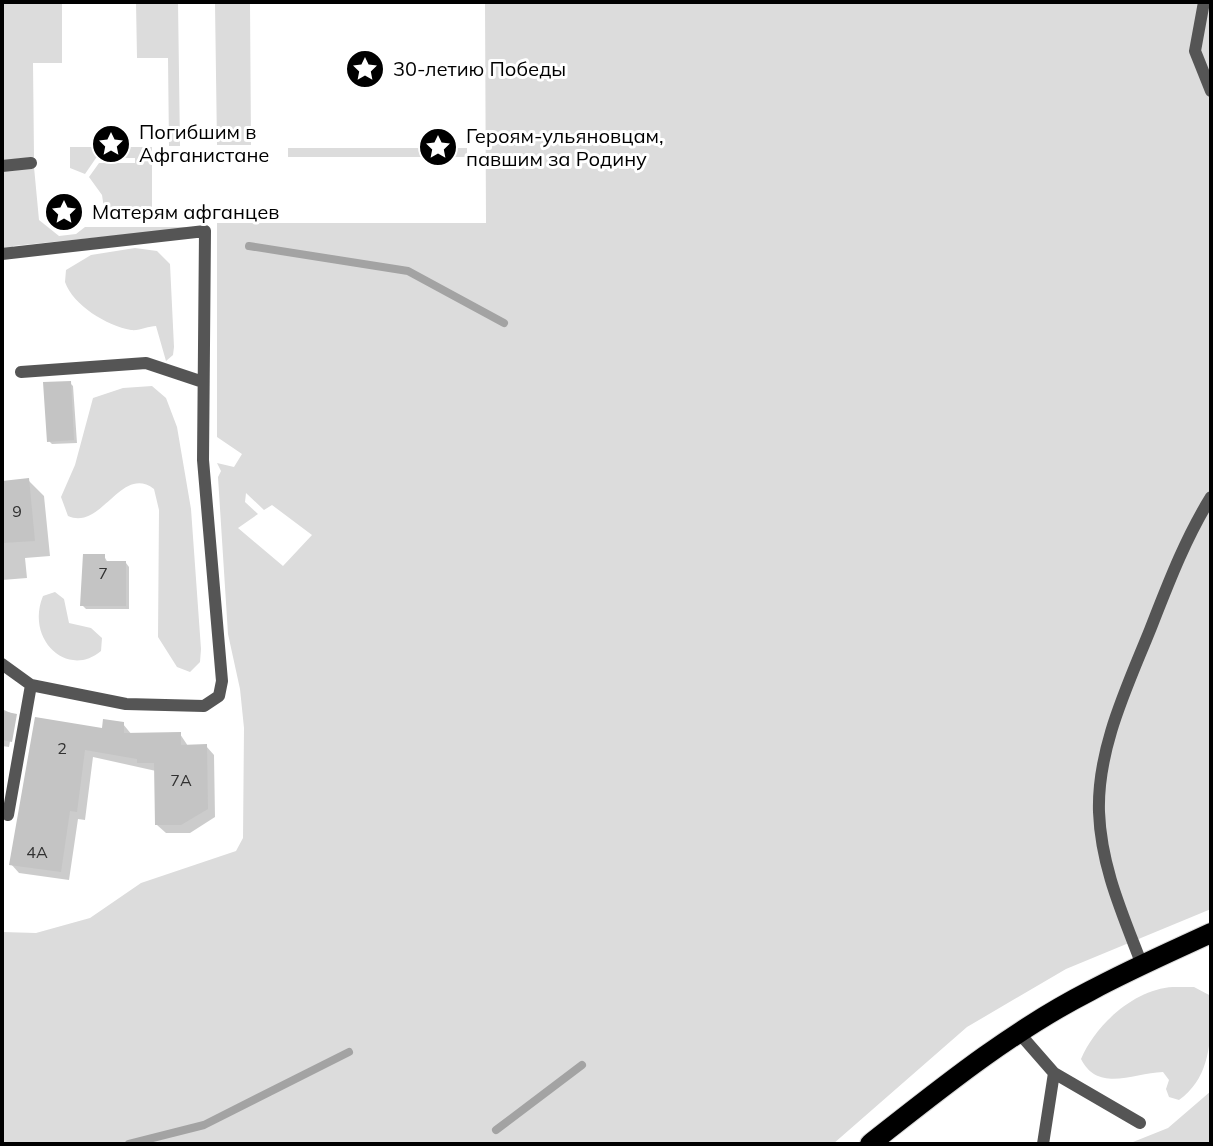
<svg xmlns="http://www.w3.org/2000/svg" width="1213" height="1146" viewBox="0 0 1213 1146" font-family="Mulish,sans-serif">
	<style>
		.green { fill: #dcdcdc; fill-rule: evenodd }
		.shadow { fill: #0003 }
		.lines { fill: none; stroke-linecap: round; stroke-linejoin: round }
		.stream { stroke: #a3a3a3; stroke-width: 8 }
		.building { fill: #c4c4c4 }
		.primary-casing { stroke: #dbdbdb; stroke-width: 22 }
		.service { stroke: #555; stroke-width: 12 }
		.primary { stroke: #000; stroke-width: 20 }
		.labels { text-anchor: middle; stroke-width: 6; stroke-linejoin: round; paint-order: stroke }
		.number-label { font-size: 16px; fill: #313131 }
		.poi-label { font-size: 20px; fill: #000; stroke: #fff; text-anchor: start }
	</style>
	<rect width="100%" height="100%" fill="#fff"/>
	<path class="green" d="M2,2L62,4V63H33L34,157L2,161Z
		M136,2H178L180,146H169L168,58H137Z
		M485,2H1211V909L1066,969L967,1027L833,1144H2V932L36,933L90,918L141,883L236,851L243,838L244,728L240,689L228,634L218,477L221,471L217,463L234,467L242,454L217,437V223H486ZM246,493L264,510L272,505L312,535L283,566L238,528L258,514L245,502Z
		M250,3L251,145H217L215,4Z
		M70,147H152V214L105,215L102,195L89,177L99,163H135V158H96L85,174L70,168Z
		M288,148H467V157H288Z
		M34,167L39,220L59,236L76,234L85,227H200L13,246L10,256L2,261V171Z
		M135,248L157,251L170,264L174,347L173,355L166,361L156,326C148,326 140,331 131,330C107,326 73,305 65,282L66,270L91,255Z
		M152,386L166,398L177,427L191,509L201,649L200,662L190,672L177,667L158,637L159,510L154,489C121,464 102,531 68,516L61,497L75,465L93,398L123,388Z
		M55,592L64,599L69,623L91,628L102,638L101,651C68,679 25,640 43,596Z
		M1173,987H1194L1211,996C1211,1034 1213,1076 1179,1100L1169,1097L1166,1089L1169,1080L1163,1072C1134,1073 1098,1093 1081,1059C1096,1024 1135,989 1173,987Z
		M1211,1091V1144H1128L1168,1128Z"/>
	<path class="shadow" d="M70,383L73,386L77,443L52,444L49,441Z
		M29,481L44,496L50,556L25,558L27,578L2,580V483Z
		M104,556L108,563H126L129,567V609H86L82,605Z
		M2,709L15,715L9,747L2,746Z
		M36,719L103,730L123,724L132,735L180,734L188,746H206L214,755L215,817L190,833H166L157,825L156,771L93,757L85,820L78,819L69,880L19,873L11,864Z"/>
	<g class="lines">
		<path class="stream" d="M249,246L408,271L504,323
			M496,1130L582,1065
			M129,1144L204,1125L349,1052"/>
	</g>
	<path class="building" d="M71,381L74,440L47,442L43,382Z
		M29,478L35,541L2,543V481Z
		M83,554H105V561H126V606H80Z
		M2,711L17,714L12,742L2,740Z
		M35,717L102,728L103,719L124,722V733L181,732V745L207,744L208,809L181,825H155L154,763H137V759L85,750L77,812L70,811L61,872L9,865Z"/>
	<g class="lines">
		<g class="primary-casing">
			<path id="primary" d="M870,1144C940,1089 1010,1032 1090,991C1129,970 1170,952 1211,933"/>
		</g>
		<path class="service" d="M1204,2L1195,51L1211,91
			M2,166L31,163
			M2,254L205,231L203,460L222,681L219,696L204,706L126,704L31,685L2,664
			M21,372L146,363L203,382
			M8,815L31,685
			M1142,965C1123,915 1101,867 1099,812C1097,749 1127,687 1150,630C1168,584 1185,539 1211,497
			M1019,1033L1054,1073L1140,1123
			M1043,1144L1054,1073"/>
		<use href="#primary" class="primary"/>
	</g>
	<defs>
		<g id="sight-disc" transform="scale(2)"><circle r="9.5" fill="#000" stroke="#fff"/><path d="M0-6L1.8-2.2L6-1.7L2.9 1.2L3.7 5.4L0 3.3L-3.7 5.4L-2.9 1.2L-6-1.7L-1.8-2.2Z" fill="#fff"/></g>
	</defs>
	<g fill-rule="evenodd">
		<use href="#sight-disc" x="365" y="69"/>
		<use href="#sight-disc" x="111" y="144"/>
		<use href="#sight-disc" x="438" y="147"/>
		<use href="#sight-disc" x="64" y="212"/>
	</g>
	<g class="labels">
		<g class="number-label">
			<text x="17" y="517">9</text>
			<text x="103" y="579">7</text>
			<text x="62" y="754">2</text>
			<text x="181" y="786">7А</text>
			<text x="37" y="858">4А</text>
		</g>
		<g class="poi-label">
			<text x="393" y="76">30-летию Победы</text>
			<text x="139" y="139">Погибшим в<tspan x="139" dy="23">Афганистане</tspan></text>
			<text x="466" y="143">Героям-ульяновцам,<tspan x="466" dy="23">павшим за Родину</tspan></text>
			<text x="92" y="219">Матерям афганцев</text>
		</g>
	</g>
	<rect width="1213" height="1146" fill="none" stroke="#000000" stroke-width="8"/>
</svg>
